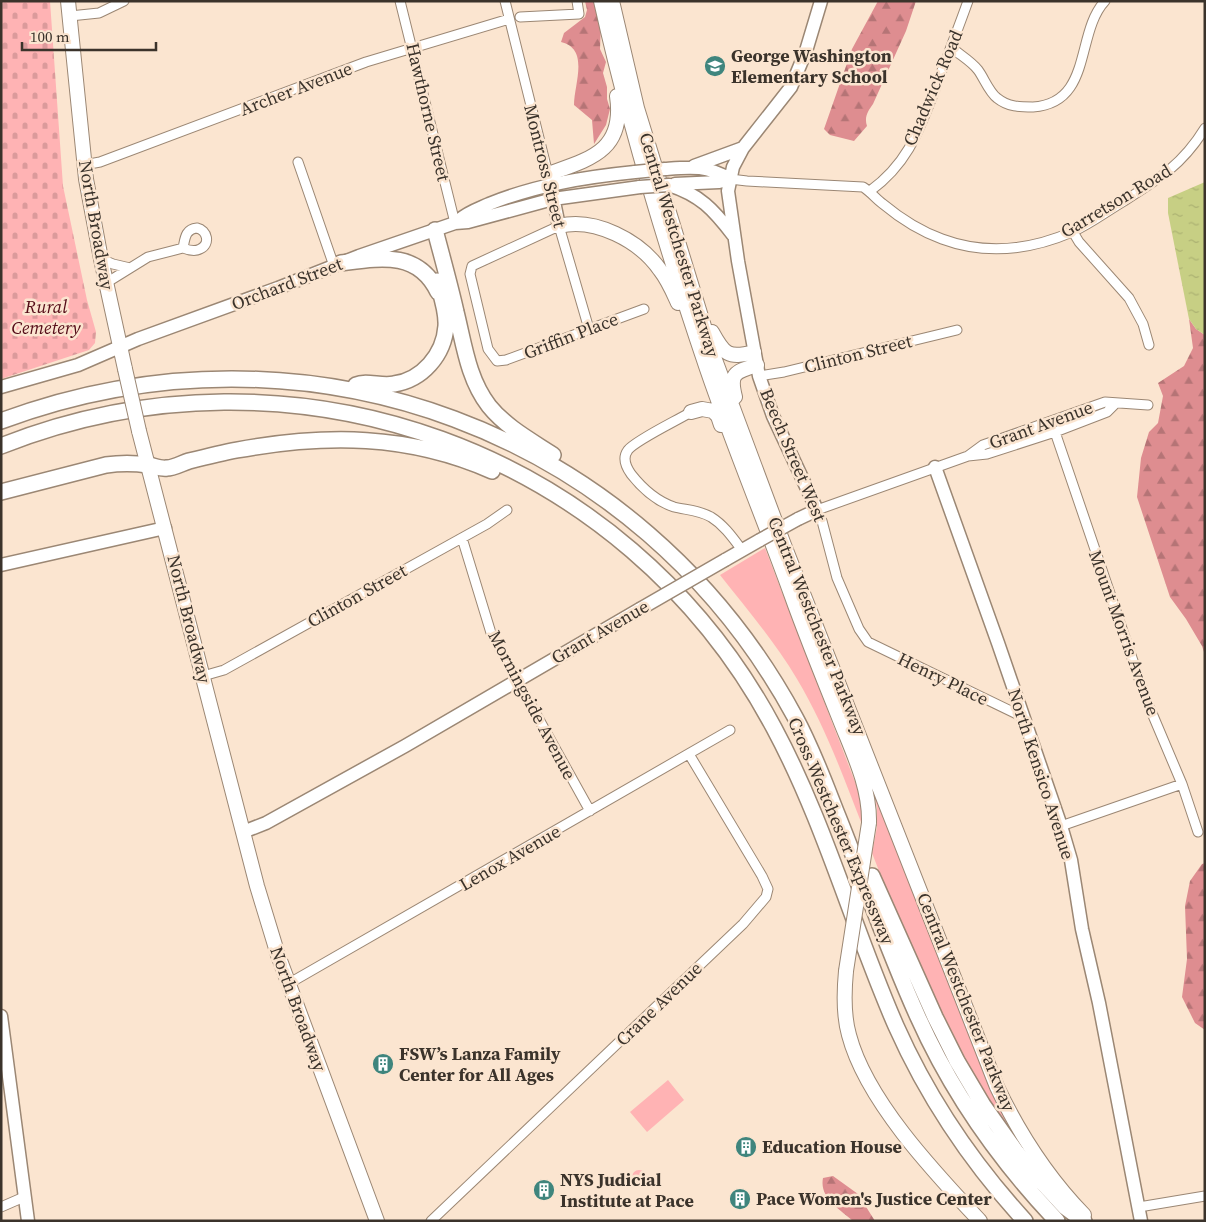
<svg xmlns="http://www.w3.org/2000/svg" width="1206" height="1222" viewBox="0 0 1206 1222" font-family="'Source Serif 4',serif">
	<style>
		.green { fill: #ffb3b4 }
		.forest { fill: url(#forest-firs) }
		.cemetery { fill: url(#cemetery-stones) }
		.water { fill: url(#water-ripples) }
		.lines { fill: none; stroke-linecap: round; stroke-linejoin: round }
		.street-casing { stroke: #9b8774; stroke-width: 11 }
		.secondary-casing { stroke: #9b8774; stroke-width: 15 }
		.primary-casing { stroke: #9b8774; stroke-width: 16 }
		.highway-casing { stroke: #9b8774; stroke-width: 18 }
		.street { stroke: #fff; stroke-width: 9 }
		.secondary { stroke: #fff; stroke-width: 12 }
		.primary { stroke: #fff; stroke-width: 14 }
		.highway { stroke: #fff; stroke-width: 15 }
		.secondary-bridge-casing { stroke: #9b8774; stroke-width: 15; stroke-linecap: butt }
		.primary-bridge-casing { stroke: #9b8774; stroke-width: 16; stroke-linecap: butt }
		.secondary-bridge { stroke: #fff; stroke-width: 12 }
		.primary-bridge { stroke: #fff; stroke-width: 14 }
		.labels { text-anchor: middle; stroke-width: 5; stroke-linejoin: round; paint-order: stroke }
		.poi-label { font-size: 18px; font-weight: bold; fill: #3b332b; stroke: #fbe5d0; text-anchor: start }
		.street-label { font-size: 18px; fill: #3b332b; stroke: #fbe5d0 }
		.park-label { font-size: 18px; font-style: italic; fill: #540b17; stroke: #fbe5d0 }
	</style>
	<defs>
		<pattern id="forest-firs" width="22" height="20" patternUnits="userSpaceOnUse" patternTransform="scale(1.25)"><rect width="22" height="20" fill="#de8d90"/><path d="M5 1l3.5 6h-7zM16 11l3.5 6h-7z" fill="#b57476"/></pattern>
		<pattern id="cemetery-stones" width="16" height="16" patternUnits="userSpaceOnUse" patternTransform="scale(1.25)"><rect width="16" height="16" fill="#ffb3b4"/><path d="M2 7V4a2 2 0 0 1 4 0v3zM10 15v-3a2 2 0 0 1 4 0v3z" fill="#db9a9b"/></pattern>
		<pattern id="water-ripples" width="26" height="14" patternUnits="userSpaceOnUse" patternTransform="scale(1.25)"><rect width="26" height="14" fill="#c7cf84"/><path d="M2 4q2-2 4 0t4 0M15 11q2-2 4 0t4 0" fill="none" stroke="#acb272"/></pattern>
	</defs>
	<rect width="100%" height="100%" fill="#fbe5d0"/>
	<path class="green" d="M765,548L857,787L862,810L861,822C842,773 824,724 797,679C775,642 747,609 720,575Z
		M873,787L990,1090L1018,1144L996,1114L950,1035L905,937L872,853L877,827V808Z
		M668,1080L684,1100L647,1132L630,1112Z
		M632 1177a7 7 0 1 1 14 0a7 7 0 1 1-14 0Z"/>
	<path class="forest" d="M585,1H594L601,23L600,49L606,62L603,73L607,87V99L610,109L606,125L594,144L592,120L574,105C574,84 590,49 561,42L564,33L585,17L587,10Z
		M878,1H916L906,31L873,104C868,111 864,117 867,126L854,141L830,135L824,129L852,49Z
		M1189,319L1196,329L1205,335V655L1202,646L1186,619L1170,597L1137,497L1141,458L1149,432L1158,423L1163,396L1158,383L1184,366L1193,348Z
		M1205,863V1030L1195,1023L1182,997L1187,959L1185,906L1190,881L1202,864Z
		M833,1176L858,1194L875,1221H853C840,1209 819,1198 823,1178Z"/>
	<path class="cemetery" d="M1,1H50L63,186L87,300L96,332L95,343L89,350L1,379Z"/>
	<path class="water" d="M1205,182V335L1196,329L1189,319L1168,213V198Z"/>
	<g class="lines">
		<g class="street-casing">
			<path id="street" d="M400,1L455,223
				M505,1L549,178
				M70,16L99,13L124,1
				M520,17L579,14L577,1
				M952,48C960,55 971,61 978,70C984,78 989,92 997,98C1008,107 1020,107 1033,107C1093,103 1075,33 1105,1
				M298,162L334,266
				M84,165L100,162L366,62L509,19
				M730,179L747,181L863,187C871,192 876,199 883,204C901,219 920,231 942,239C985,255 1030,250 1072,232C1090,224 1107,211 1124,201C1159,179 1183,164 1205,128
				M870,191C907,164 918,133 934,92C945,62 957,32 968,1
				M197,228C207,230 211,244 200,249C195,252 188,250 183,248C185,239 185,229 197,228Z
				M1073,232L1079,242L1129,298L1143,324L1149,345
				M101,259L113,264L130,268
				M106,283L148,257L183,248
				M589,329L559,226L472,266L470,274L488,349L497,361L506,360L644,309
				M759,376L784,372L957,330
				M691,412C678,420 636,440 628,450C622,458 626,467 631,474C642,488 656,501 674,507C686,510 699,510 711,517C724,525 733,538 742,550
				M1055,432L1146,699L1182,784L1198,832
				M968,456L983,445L1105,402L1148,405
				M462,538L491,633L590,811
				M203,676L224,670L487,524L507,510
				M1023,717L868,642L859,629L837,578L822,521L817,510L968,456L987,454L1055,432L1107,412L1116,403
				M1061,826L1182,784
				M288,984L730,730
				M1,1207L24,1197
				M1139,1207L1205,1196
				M431,1221L743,924L766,897L768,889L762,876L689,754"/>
		</g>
		<g class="secondary-casing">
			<path id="secondary" d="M694,166L743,148
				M665,169C691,167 706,165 730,179
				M675,184L719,182L730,179
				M669,185C700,195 713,209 733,235
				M552,192L559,226
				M459,220C468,212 478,209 489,204C536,185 585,177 635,172
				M1,387L78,365L138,339L278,288L359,256L455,223L468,222L553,199L640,187
				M935,467L998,643L1061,826L1071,860L1082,929L1099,1003L1141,1221
				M798,519L817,510L773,416L759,376L738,261L728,191L733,167L743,148L791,87L806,51L821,1
				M725,560L760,540
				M1,565L165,528
				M243,832L266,823L405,746L640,609
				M1,1016L28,1221"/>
		</g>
		<g class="primary-casing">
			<path id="primary" d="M68,1L86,179L101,259L125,369
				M601,1C629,126 666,248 707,369C733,445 764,519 791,594C806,636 823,678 840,720C853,753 870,787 869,823
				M612,1L637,108L711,349L784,545L997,1087C1020,1135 1047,1177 1084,1215
				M548,174C590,159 625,151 617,96
				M559,226C595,217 640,241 660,270C668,280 673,292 678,303
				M712,332C724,354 728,359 754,352
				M735,397C729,373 735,372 757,365
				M691,412L702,409L713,411L718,416L721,425
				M139,431L257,886L278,955L377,1221
				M846,971C844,992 843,1014 849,1035C866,1100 934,1172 980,1221"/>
		</g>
		<g class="highway-casing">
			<path id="highway" d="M435,230C442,257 450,285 456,312C464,344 468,379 489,406C506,427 530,440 553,455
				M341,263C379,258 418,250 438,292
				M356,385C367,380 381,387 394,384C422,380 444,355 446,326C447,311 441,295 437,281
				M1,421C306,307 640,431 795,717C812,748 824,781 837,814C864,881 888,951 918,1017C952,1093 999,1160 1057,1221
				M1,446C293,330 626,450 774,728C825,823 853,928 896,1026C928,1098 972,1163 1025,1221
				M1,492L106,465C120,463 134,463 148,465C154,466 161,469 167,468C174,468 182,463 189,461C205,457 221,453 237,450C326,434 408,434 492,471
				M872,876L935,1017L957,1061L983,1105L1017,1153L1041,1181L1065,1207L1084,1221"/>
		</g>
		<use href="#street" class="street"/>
		<use href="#secondary" class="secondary"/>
		<use href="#primary" class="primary"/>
		<use href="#highway" class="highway"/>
		<g class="secondary-bridge-casing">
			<path id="secondary-bridge" d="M635,172L665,169
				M640,187L669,185
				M760,540L798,519
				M640,609L725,560"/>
		</g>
		<g class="primary-bridge-casing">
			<path id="primary-bridge" d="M125,369L139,431
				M846,971L869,823"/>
		</g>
		<use href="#secondary-bridge" class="secondary-bridge"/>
		<use href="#primary-bridge" class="primary-bridge"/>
	</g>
	<defs>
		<g id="school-disc" transform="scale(1.125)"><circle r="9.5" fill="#3f857d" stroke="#fbe5d0"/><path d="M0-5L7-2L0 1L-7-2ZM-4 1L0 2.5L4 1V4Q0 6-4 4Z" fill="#fff"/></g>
		<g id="building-disc" transform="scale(1.125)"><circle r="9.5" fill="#3f857d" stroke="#fbe5d0"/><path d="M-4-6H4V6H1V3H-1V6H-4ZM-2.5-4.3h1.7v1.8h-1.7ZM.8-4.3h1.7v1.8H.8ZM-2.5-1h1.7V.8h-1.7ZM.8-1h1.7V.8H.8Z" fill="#fff"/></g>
	</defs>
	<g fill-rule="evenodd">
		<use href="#school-disc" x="715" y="66"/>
		<use href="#building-disc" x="383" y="1064"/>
		<use href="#building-disc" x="746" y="1147"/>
		<use href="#building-disc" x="544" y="1190"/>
		<use href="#building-disc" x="740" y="1199"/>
	</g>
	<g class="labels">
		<g class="poi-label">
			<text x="731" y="62">George Washington<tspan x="731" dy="21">Elementary School</tspan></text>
			<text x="399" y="1060">FSW’s Lanza Family<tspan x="399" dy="21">Center for All Ages</tspan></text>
			<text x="762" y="1153">Education House</text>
			<text x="560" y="1186">NYS Judicial<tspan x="560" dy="21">Institute at Pace</tspan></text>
			<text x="756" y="1205">Pace Women's Justice Center</text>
		</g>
		<g class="street-label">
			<text transform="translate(933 88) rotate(-67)" y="6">Chadwick Road</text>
			<text transform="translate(296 89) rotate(-21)" y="6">Archer Avenue</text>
			<text transform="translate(428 112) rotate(77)" y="6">Hawthorne Street</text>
			<text transform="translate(545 166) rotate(76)" y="6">Montross Street</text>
			<text transform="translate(1116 201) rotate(-31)" y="6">Garretson Road</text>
			<text transform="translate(96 225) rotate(80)" y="6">North Broadway</text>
			<text transform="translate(679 245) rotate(73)" y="6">Central Westchester Parkway</text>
			<text transform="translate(287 284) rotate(-21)" y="6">Orchard Street</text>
			<text transform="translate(571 336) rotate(-21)" y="6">Griffin Place</text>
			<text transform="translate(858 354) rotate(-14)" y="6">Clinton Street</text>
			<text transform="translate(1041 425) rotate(-20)" y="6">Grant Avenue</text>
			<text transform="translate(793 455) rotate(67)" y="6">Beech Street West</text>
			<text transform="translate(357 596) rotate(-29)" y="6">Clinton Street</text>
			<text transform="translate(189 619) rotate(76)" y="6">North Broadway</text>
			<text transform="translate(817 626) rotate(68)" y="6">Central Westchester Parkway</text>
			<text transform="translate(600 632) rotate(-30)" y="6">Grant Avenue</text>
			<text transform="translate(1124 633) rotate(70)" y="6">Mount Morris Avenue</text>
			<text transform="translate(943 679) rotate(26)" y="6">Henry Place</text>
			<text transform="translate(532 705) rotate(62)" y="6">Morningside Avenue</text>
			<text transform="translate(1041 774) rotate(72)" y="6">North Kensico Avenue</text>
			<text transform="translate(841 831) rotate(67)" y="6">Cross Westchester Expressway</text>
			<text transform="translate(510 858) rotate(-30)" y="6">Lenox Avenue</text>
			<text transform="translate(966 1002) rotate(68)" y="6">Central Westchester Parkway</text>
			<text transform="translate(659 1004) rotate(-44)" y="6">Crane Avenue</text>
			<text transform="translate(298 1009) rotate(70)" y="6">North Broadway</text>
		</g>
		<g class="park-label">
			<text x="46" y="313">Rural<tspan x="46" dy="21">Cemetery</tspan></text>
		</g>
	</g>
	<rect width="1206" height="1222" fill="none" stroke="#3b332b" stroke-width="5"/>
	<path d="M22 42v8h134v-8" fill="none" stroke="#3b332b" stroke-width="2.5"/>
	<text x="30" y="42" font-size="15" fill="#3b332b" stroke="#fbe5d0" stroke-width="4" paint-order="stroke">100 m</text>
</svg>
